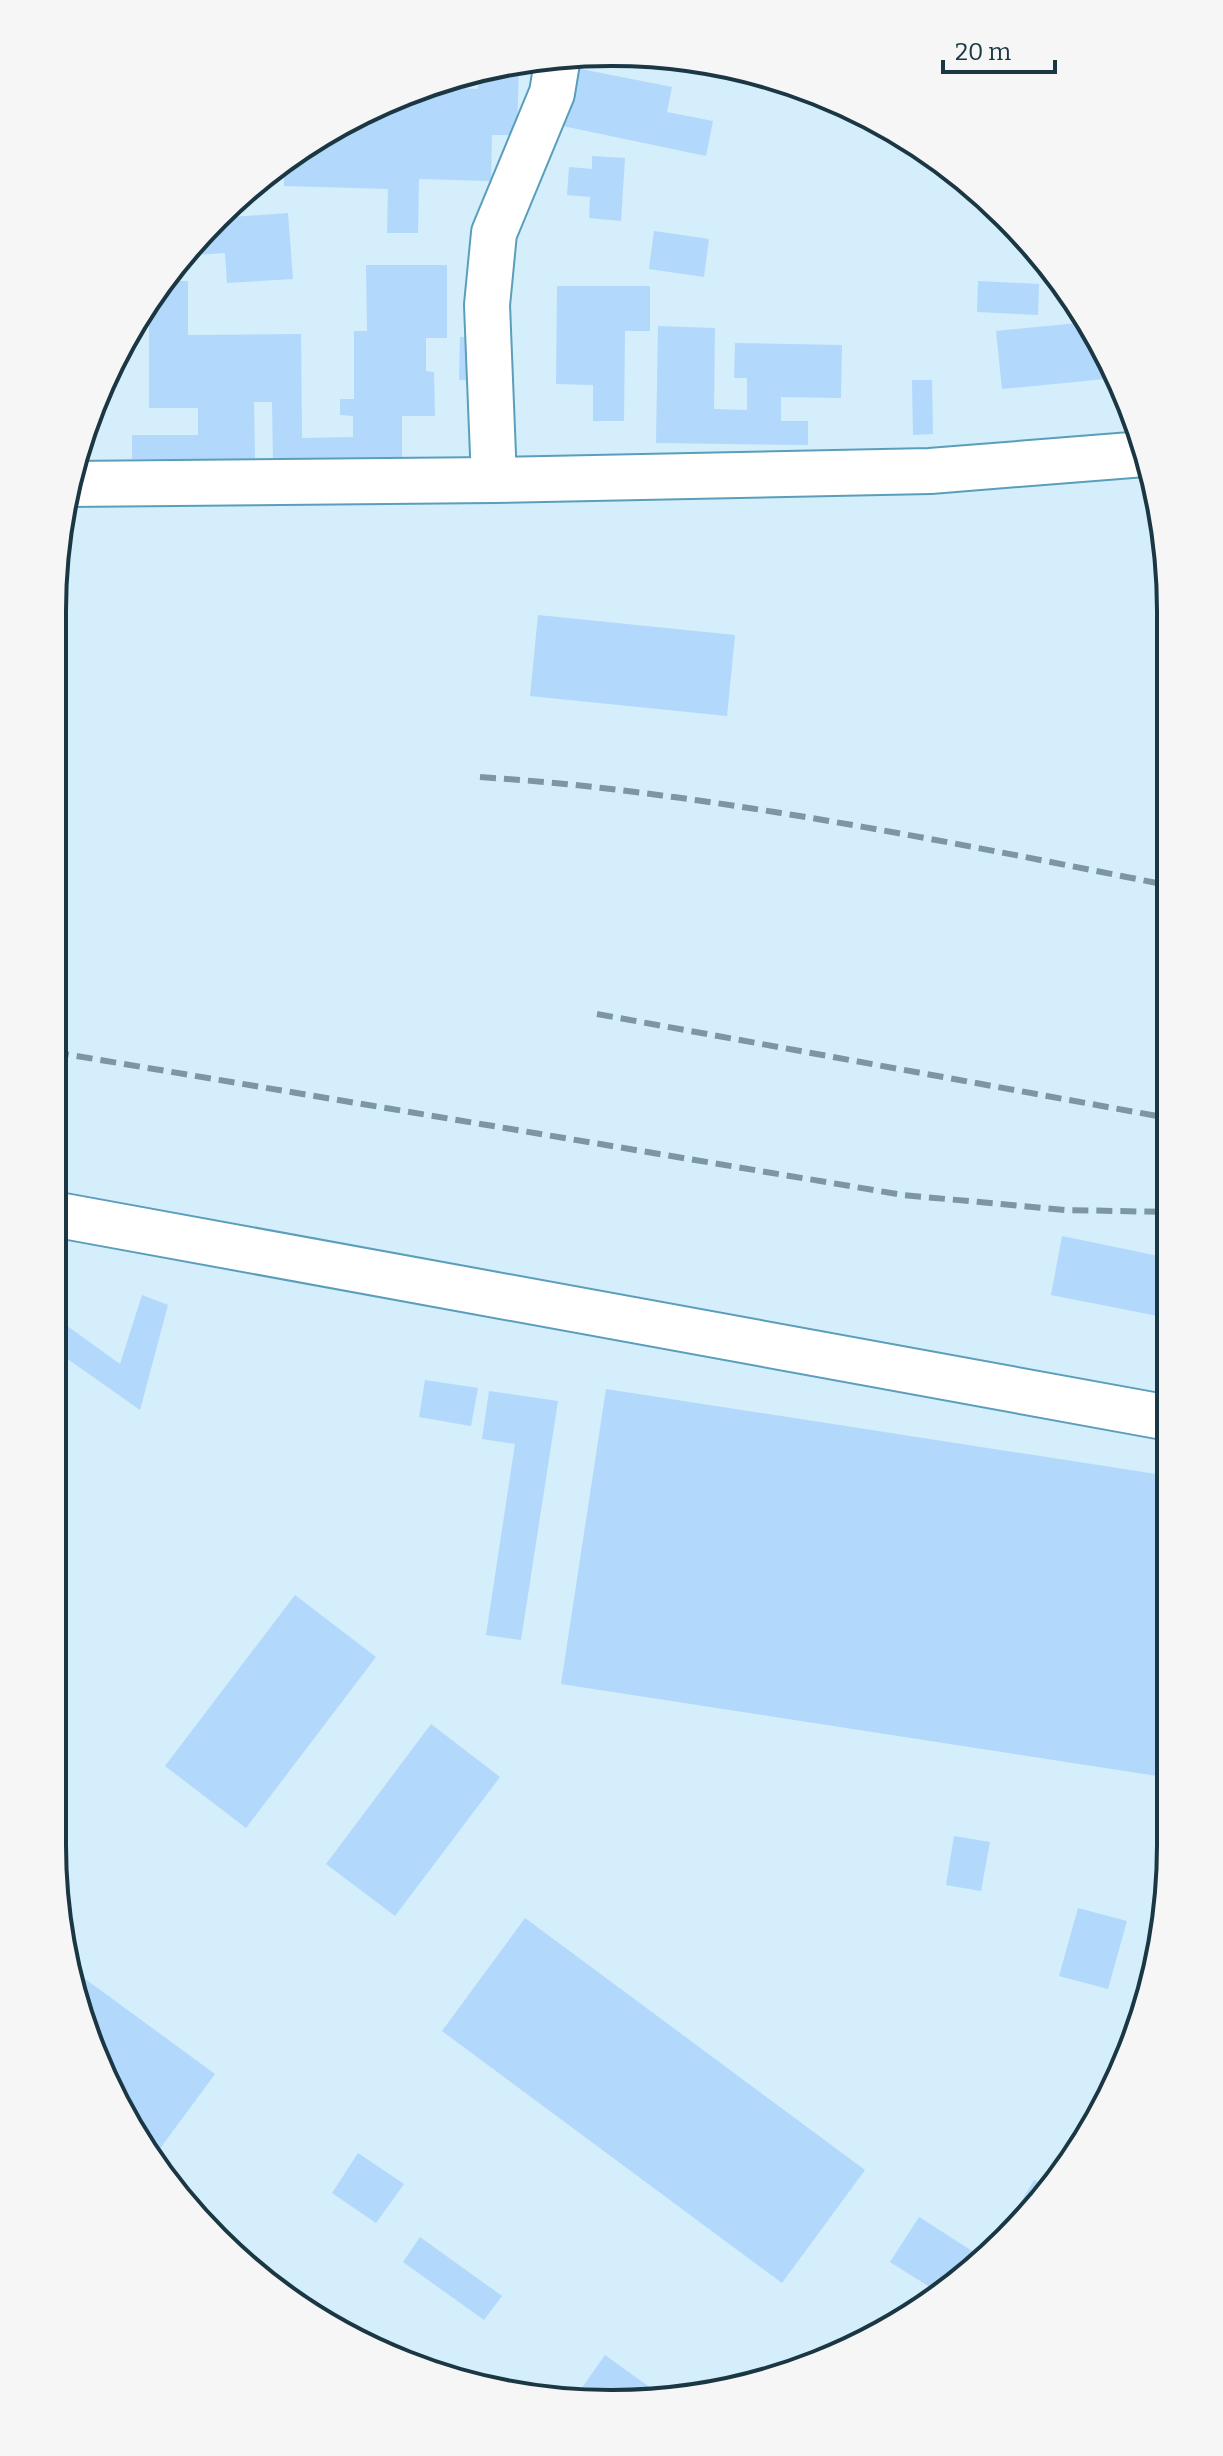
<svg xmlns="http://www.w3.org/2000/svg" width="1223" height="2456" viewBox="0 0 1223 2456" font-family="Bitter,serif">
	<style>
		.building { fill: #b2d8fc }
		.lines { fill: none; stroke-linecap: round; stroke-linejoin: round }
		.minor-casing { stroke: #5a9ebb; stroke-width: 48 }
		.minor { stroke: #fff; stroke-width: 44 }
		.rail { stroke: #7c97a3; stroke-width: 6; stroke-dasharray: 16 8; stroke-linecap: butt }
		.rim { fill: none; stroke: #1b3743; stroke-width: 4 }
	</style>
	<rect width="100%" height="100%" fill="#d4eefb"/>
	<path class="building" d="M519,61L517,135H492L491,181L419,179L418,233H387L388,189L284,186V161L326,131L355,132L356,116L382,104L406,105V93L431,82L459,75L458,88L478,89L479,71Z
		M571,67L672,87L667,112L713,121L706,156L558,125Z
		M592,156L625,158L621,221L589,218L590,197L567,195L569,167L592,169Z
		M288,213L293,279L227,283L225,253L182,256L217,218Z
		M654,231L709,239L704,277L649,269Z
		M366,265H447V338H426V371L434,372L435,416H402V460H273L272,402H254L255,459H132V435H198V408H149V301L161,281H188V335L301,334L302,438L353,437V416L340,415V399H354V331H367Z
		M978,281L1039,284L1038,315L977,312Z
		M557,286H650V331H625L624,421H593V385L556,384Z
		M1088,322L1114,371L1115,378L1002,389L996,331Z
		M658,326L715,328L714,409L747,410V378H734L735,343L842,345L841,398L781,397V421H808V445L656,443Z
		M460,337H477V381L459,380Z
		M912,380H932L933,434L913,435Z
		M538,615L735,635L727,716L530,696Z
		M1062,1236L1168,1258V1318L1051,1295Z
		M142,1295L168,1305L140,1410L52,1348V1315L120,1364Z
		M425,1380L478,1388L471,1426L419,1417Z
		M606,1389L1169,1476L1170,1778L561,1684Z
		M489,1391L558,1401L521,1640L486,1635L515,1444L482,1439Z
		M295,1595L376,1657L246,1828L165,1766Z
		M431,1724L500,1777L395,1916L326,1864Z
		M954,1836L990,1842L981,1891L946,1885Z
		M1078,1908L1127,1921L1108,1989L1059,1976Z
		M525,1918L865,2170L782,2283L442,2031Z
		M73,1970L215,2074L153,2158L82,2025Z
		M358,2153L404,2184L376,2223L332,2193Z
		M1034,2180L1046,2186L1022,2219L1014,2214Z
		M919,2217L977,2254L968,2268L936,2291L890,2262Z
		M420,2237L502,2296L484,2320L403,2262Z
		M605,2355L666,2399L590,2396L581,2389Z"/>
	<g class="lines">
		<g class="minor-casing">
			<path id="minor" d="M494,480L487,305L494,233L552,93L558,56
				M68,484L494,480L930,471L1144,454
				M53,1214L1169,1418"/>
		</g>
		<use href="#minor" class="minor"/>
		<path class="rail" d="M480,777C521,780 562,783 602,788C792,810 980,848 1167,885
			M597,1014L1168,1118
			M53,1052L903,1195L1065,1210L1168,1212"/>
	</g>
	<path d="M0 0H1223V2456H0ZM611 66H612A545 545 0 0 1 1157 611V1845A545 545 0 0 1 612 2390H611A545 545 0 0 1 66 1845V611A545 545 0 0 1 611 66Z" fill="#f6f6f6" fill-rule="evenodd"/>
	<path class="rim" d="M611 66H612A545 545 0 0 1 1157 611V1845A545 545 0 0 1 612 2390H611A545 545 0 0 1 66 1845V611A545 545 0 0 1 611 66Z"/>
	<path d="M943 60v12h112v-12" fill="none" stroke="#1b3743" stroke-width="4"/>
	<text x="955" y="60" font-size="24" fill="#1b3743" stroke="#f6f6f6" stroke-width="6" paint-order="stroke">20 m</text>
</svg>
